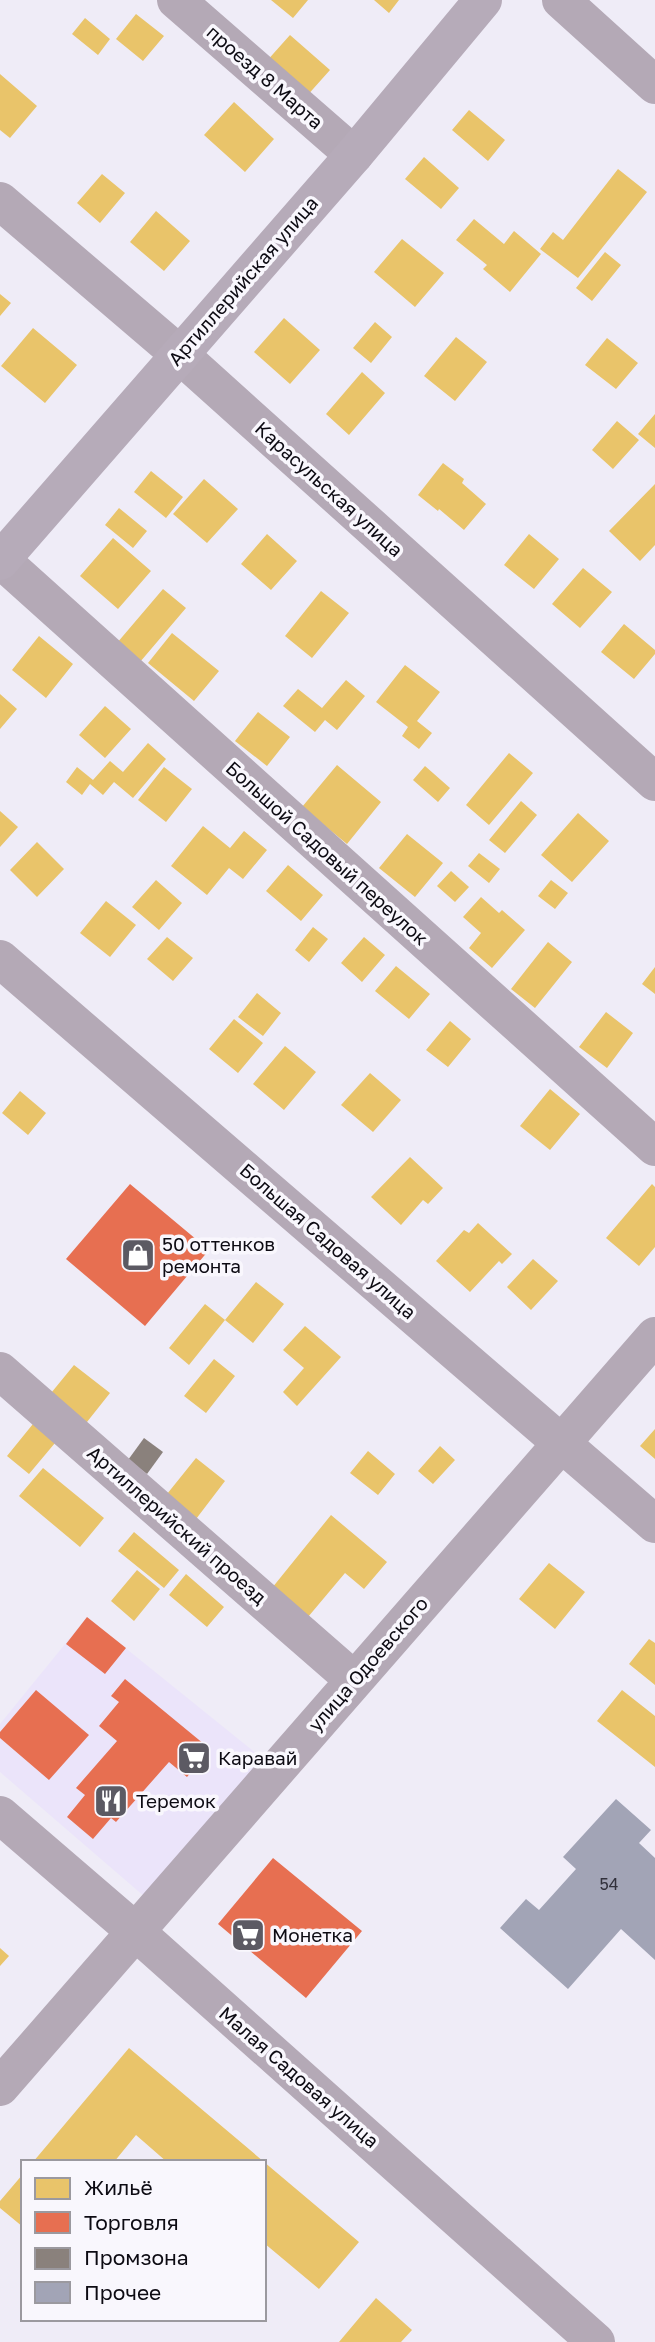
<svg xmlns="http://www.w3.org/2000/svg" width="655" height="2342" viewBox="0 0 655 2342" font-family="'Golos Text',sans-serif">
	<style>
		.built { fill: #ebe4fa }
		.homes { fill: #e9c46a }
		.shops { fill: #e76f51 }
		.industry { fill: #8a817c }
		.building { fill: #a2a4b6 }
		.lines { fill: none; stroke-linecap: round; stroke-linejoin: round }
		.minor { stroke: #b4a9b6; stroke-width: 38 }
		.major { stroke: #b6abb9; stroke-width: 38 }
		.labels { text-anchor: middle; stroke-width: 7; stroke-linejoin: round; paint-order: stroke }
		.number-label { font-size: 16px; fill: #32313c }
		.street-label { font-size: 19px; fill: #0d0b13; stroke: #f9f7fd }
		.poi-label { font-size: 19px; fill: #0d0b13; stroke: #f9f7fd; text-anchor: start }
	</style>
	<rect width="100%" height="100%" fill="#efecf7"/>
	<path class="built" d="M87,1617L267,1762L145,1897L0,1772V1724Z"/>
	<path class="homes" d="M271,0H308L293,18Z
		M374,0H399L389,13Z
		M136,14L164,36L143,61L116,39Z
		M85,18L110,39L98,55L72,34Z
		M290,35L330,70L305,98L265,63Z
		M0,74L37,106L10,138L0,130Z
		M234,102L274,139L245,172L204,135Z
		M469,110L505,140L488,161L452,130Z
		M424,157L459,188L441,209L405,179Z
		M618,169L647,192L578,278L540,249L553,232L563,240Z
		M102,174L125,193L100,223L77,203Z
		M156,211L190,241L164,271L130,242Z
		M474,219L504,244L514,231L541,254L510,292L483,269L487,265L456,240Z
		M402,239L444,273L415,307L374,272Z
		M605,252L621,265L592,301L576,288Z
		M0,294L11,303L0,316Z
		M284,318L320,350L290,384L254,352Z
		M375,322L392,337L371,363L353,348Z
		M33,328L77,365L45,403L1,366Z
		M456,337L487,362L455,401L424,376Z
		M607,338L638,363L616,389L585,365Z
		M362,372L385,393L349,435L326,414Z
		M655,414V448L638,434Z
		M617,421L639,440L613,469L592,450Z
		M443,463L464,479L462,483L486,504L464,530L439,509L438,511L418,495Z
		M151,471L183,497L166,518L134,492Z
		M204,479L238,509L207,543L173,514Z
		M655,484V545L640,561L609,531Z
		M119,508L147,531L133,548L105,525Z
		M267,534L297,561L271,590L241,564Z
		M529,534L559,559L534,589L504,565Z
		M113,538L151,571L118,609L80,576Z
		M583,568L612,592L580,628L552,604Z
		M163,589L186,608L140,662L117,643Z
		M321,591L349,613L312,658L285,636Z
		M624,624L655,650V654L634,679L601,652Z
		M172,633L219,671L194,701L148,663Z
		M39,636L73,664L46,698L12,670Z
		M405,665L440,692L417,721L432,733L419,749L402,736L408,727L376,702Z
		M346,680L365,696L337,730L325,720L315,732L283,706L298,689L322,708Z
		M0,694L17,709L0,729Z
		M105,706L131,729L105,758L79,735Z
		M258,712L290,737L267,766L235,741Z
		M148,743L166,759L133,798L114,782L103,795L90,784L82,795L66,782L77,767L93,780L110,761L123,772Z
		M509,753L533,773L489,825L466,805Z
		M337,765L381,802L347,844L302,807Z
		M425,766L450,788L438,802L413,780Z
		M164,767L192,789L166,822L138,800Z
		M521,801L537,815L505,853L489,840Z
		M0,811L18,827L0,847Z
		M578,813L609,841L572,882L541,855Z
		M203,826L230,848L244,831L267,850L243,879L229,868L207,895L171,866Z
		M407,834L443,863L415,897L379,868Z
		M37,842L64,869L37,897L10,870Z
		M479,853L500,869L489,883L468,866Z
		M288,865L323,895L301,921L266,891Z
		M451,871L469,887L455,902L437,886Z
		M156,880L182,903L159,930L132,907Z
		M551,880L568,893L555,909L538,896Z
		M481,897L499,913L502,910L525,930L492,968L469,948L481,933L463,917Z
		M106,901L136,925L110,957L80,933Z
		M313,927L328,939L309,962L295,950Z
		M167,937L193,958L173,981L147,959Z
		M364,937L385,955L362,982L341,963Z
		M548,942L572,962L535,1008L511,989Z
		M396,966L430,994L409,1019L375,991Z
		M655,967V994L642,984Z
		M257,993L281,1013L263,1036L238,1017Z
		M606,1012L633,1033L607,1068L579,1047Z
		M234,1019L263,1043L238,1073L209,1049Z
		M450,1021L471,1039L448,1067L426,1050Z
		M285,1046L316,1072L284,1110L253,1084Z
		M370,1073L401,1100L373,1132L341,1105Z
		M550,1089L580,1114L550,1150L520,1126Z
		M20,1091L46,1113L28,1135L2,1113Z
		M410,1157L443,1188L428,1204L423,1200L401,1225L371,1197Z
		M652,1184L655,1187V1247L639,1266L606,1238Z
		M478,1223L512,1254L502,1264L499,1261L470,1292L436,1261L464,1230L469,1233Z
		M533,1259L558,1281L531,1310L507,1287Z
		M256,1282L284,1304L253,1343L225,1320L189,1365L169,1348L205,1304L225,1320Z
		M305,1326L341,1357L297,1406L283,1392L304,1368L283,1350Z
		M214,1359L235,1376L206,1413L184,1396Z
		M74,1365L110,1393L83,1427L47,1398Z
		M37,1419L60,1437L29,1474L7,1456Z
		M655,1429V1459L640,1446Z
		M440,1446L455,1460L433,1484L418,1471Z
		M368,1451L395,1474L378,1495L350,1473Z
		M196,1458L225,1481L193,1523L163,1499Z
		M43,1468L104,1518L80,1547L19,1496Z
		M331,1515L387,1562L364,1589L345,1573L308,1617L272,1588Z
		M134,1532L179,1570L164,1588L118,1551Z
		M549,1563L585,1592L555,1629L519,1599Z
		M137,1570L160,1589L134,1621L111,1601Z
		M186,1574L224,1607L207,1627L169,1595Z
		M649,1639L655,1643V1685L629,1664Z
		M622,1690L655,1716V1767L597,1721Z
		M0,1948L9,1956L0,1966Z
		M129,2048L359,2242L319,2289L264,2243V2162H167L136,2135L114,2162H33Z
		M23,2174V2227L0,2208V2201Z
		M376,2298L412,2330L401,2342H339Z"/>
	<path class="shops" d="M130,1184L209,1250L145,1326L66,1259Z
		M87,1617L126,1648L105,1674L66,1644Z
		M125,1679L210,1749L187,1777L169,1762L116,1822L111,1818L93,1839L67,1817L85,1795L76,1788L117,1741L99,1726L119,1702L111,1696Z
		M36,1690L89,1735L49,1780L0,1738V1732Z
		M273,1858L362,1931L306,1998L218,1924Z"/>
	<path class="industry" d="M144,1438L163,1452L147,1474L128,1460Z"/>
	<path class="building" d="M616,1799L651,1830L639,1843L655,1858V1960L621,1929L568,1989L500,1928L526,1899L539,1910L576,1869L563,1857Z"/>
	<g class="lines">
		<path class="minor" d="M176,0L354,155
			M561,0L655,85
			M0,201L179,354L655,782
			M0,559L655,1147
			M0,959L655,1524
			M0,1371L354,1680
			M0,1815L136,1932L596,2342
			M0,2087L655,1336"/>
		<path class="major" d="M0,561L354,155L483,0"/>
	</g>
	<defs>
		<g id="shop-square" transform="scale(1.75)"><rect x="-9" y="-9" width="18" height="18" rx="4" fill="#5c5a63" stroke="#f9f7fd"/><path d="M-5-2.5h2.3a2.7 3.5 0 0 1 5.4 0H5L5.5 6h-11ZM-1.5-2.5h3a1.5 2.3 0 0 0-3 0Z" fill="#fff"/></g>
		<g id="supermarket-square" transform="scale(1.75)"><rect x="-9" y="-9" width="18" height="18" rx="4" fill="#5c5a63" stroke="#f9f7fd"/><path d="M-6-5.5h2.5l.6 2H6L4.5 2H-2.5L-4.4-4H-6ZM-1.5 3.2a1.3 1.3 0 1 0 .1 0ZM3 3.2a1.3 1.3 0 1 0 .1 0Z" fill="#fff"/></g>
		<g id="restaurant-square" transform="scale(1.75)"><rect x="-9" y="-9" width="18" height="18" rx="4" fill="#5c5a63" stroke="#f9f7fd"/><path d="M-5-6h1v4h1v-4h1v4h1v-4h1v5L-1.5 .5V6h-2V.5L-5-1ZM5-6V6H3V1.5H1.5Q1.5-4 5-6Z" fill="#fff"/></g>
	</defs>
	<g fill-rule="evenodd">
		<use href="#shop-square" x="138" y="1255"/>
		<use href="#supermarket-square" x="194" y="1758"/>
		<use href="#restaurant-square" x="111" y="1801"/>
		<use href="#supermarket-square" x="248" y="1935"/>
	</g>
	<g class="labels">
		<g class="number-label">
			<text x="609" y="1890">54</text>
		</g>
		<g class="street-label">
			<text transform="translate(265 77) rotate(41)" y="7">проезд 8 Марта</text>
			<text transform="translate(243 281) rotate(-49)" y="7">Артиллерийская улица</text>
			<text transform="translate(329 489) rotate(42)" y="7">Карасульская улица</text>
			<text transform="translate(327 853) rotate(42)" y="7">Большой Садовый переулок</text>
			<text transform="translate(328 1241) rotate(41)" y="7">Большая Садовая улица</text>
			<text transform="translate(177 1525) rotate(41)" y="7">Артиллерийский проезд</text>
			<text transform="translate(368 1664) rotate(-49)" y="7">улица Одоевского</text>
			<text transform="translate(299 2077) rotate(41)" y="7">Малая Садовая улица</text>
		</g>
		<g class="poi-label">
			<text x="162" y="1251">50 оттенков<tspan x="162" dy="22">ремонта</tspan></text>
			<text x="218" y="1765">Каравай</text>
			<text x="136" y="1808">Теремок</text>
			<text x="272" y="1942">Монетка</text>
		</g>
	</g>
	<rect x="21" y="2160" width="245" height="161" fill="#f9f7fd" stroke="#9b999f" stroke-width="2"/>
	<rect x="35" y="2178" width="35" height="21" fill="#e9c46a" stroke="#9b999f" stroke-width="2"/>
	<text x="84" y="2195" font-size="21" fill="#0d0b13">Жильё</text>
	<rect x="35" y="2212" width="35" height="21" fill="#e76f51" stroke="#9b999f" stroke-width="2"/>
	<text x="84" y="2230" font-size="21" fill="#0d0b13">Торговля</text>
	<rect x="35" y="2248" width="35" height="21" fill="#8a817c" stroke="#9b999f" stroke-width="2"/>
	<text x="84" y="2265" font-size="21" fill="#0d0b13">Промзона</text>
	<rect x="35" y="2282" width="35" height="21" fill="#a2a4b6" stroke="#9b999f" stroke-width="2"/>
	<text x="84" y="2300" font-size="21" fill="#0d0b13">Прочее</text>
</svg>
